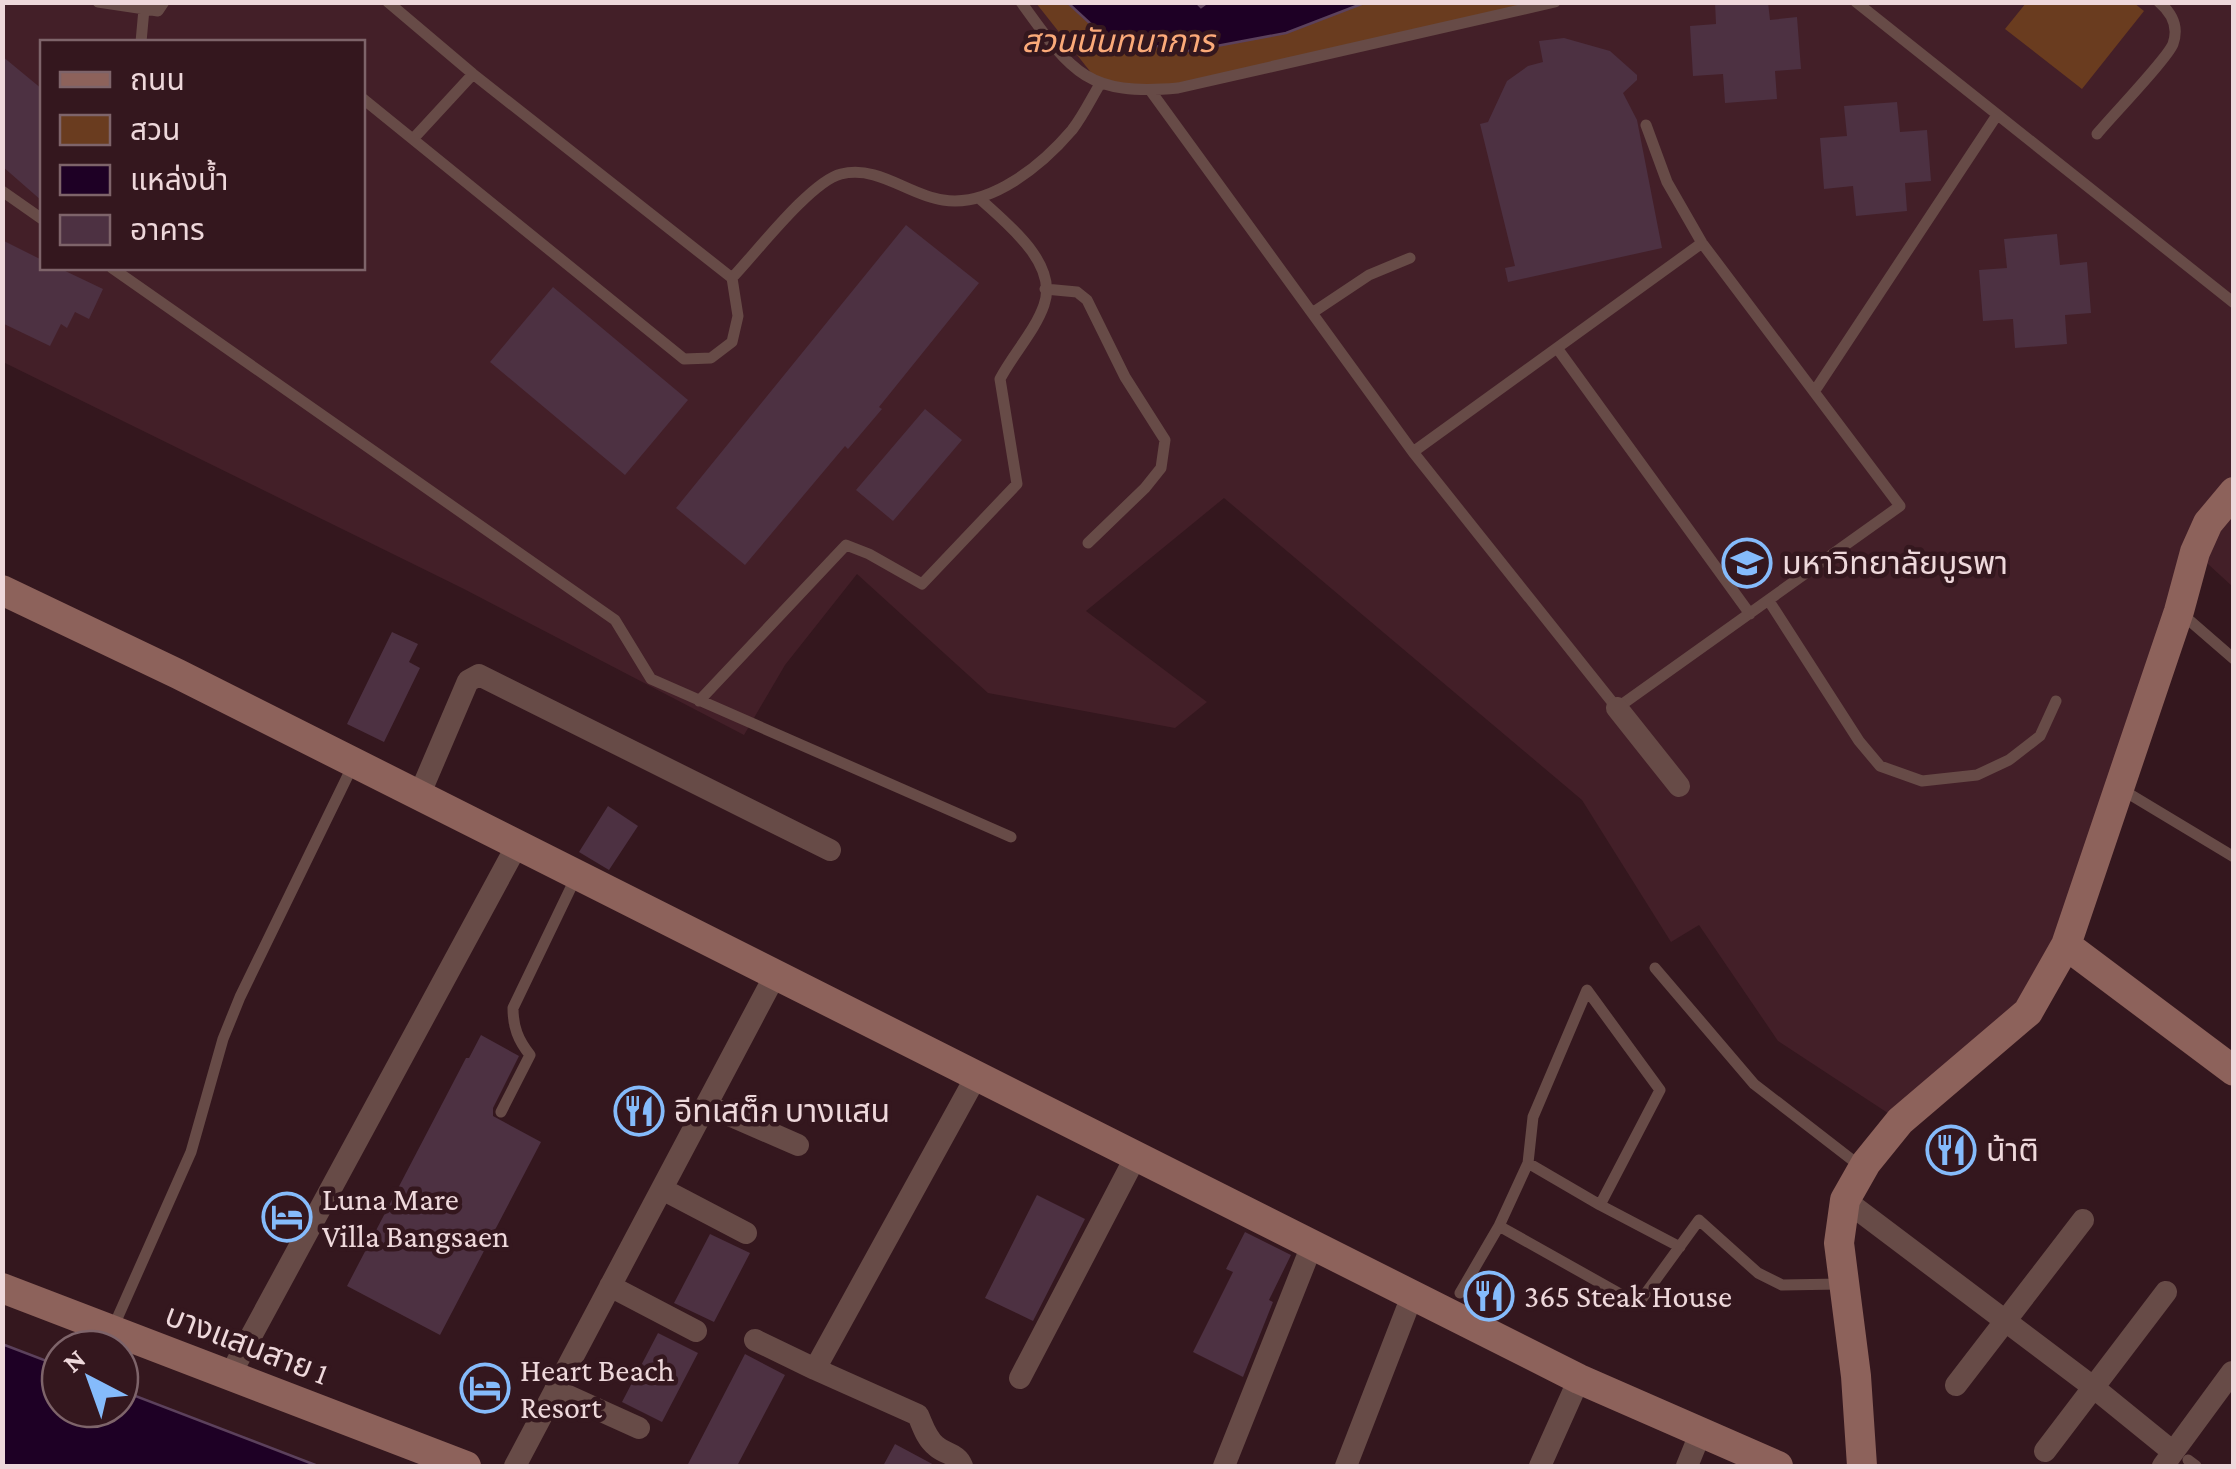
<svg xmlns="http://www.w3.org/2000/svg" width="2236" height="1469" viewBox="0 0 2236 1469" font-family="'Crimson Pro','Noto Sans Thai',serif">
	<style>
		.built { fill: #431f28; fill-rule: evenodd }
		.green { fill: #6a3c1f }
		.water { fill: #1e0025; stroke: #5c415c; stroke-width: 2.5 }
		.building { fill: #4d3142 }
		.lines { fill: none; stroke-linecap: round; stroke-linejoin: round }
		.lane { stroke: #674b47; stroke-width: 11 }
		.street { stroke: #674b47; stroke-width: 22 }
		.secondary { stroke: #8d625b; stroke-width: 30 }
		.labels { text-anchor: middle; stroke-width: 9; stroke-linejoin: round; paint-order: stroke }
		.park-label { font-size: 32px; font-style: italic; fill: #fbaa79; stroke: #34171e }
		.poi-label { font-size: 32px; fill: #eed8db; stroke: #34171e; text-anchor: start }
		.street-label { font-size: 32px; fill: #eed8db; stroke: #34171e }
	</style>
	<rect width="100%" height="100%" fill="#34171e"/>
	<path class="built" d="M2,3H2233V587L2196,553L2028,1012L1900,1121L1778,1041L1699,925L1671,942L1582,800L1224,498L1086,611L1207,702L1175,728L988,693L857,574L785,665L744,735L464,589L3,362ZM42,42H362V268H42Z"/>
	<path class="green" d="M1036,3H1555L1178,88L1100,84Z
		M2026,3H2134L2144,11L2082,89L2005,29Z"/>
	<path class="water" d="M1196,2L1201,7L1208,2L1364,3L1286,33L1190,51L1107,39L1068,3Z
		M2,1344L60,1366V1409H120V1390L318,1466H3Z"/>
	<path class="building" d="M1715,2H1768L1770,20L1797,17L1801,69L1775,71L1777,99L1725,103L1723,74L1693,76L1690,26L1716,24Z
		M1564,38L1610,51L1637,75V80L1623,93L1637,120L1662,248L1508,282L1505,268L1515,266L1480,124L1488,122L1507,81L1528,66L1543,62L1539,41Z
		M2,56L42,89V201L2,166Z
		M1897,102L1900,132L1927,130L1931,181L1905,183L1907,211L1856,216L1853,186L1824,189L1820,138L1847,136L1844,106Z
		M906,225L979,283L879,407L882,409L848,449L845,446L745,565L676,508Z
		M2057,234L2060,265L2087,262L2091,313L2065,315L2067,344L2015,348L2013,319L1983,321L1979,270L2007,268L2004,239Z
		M2,240L42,260V268H59L103,289L89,319L75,312L67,328L61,324L50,346L2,323Z
		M553,287L688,400L625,475L490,362Z
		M925,409L962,440L893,521L856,490Z
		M392,632L418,644L409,662L420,668L384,742L347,724Z
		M608,806L638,826L609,870L579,852Z
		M481,1035L519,1056L493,1108V1116L541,1142L440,1335L347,1286L466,1058H469Z
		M1037,1195L1085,1219L1033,1321L985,1298Z
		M1245,1232L1291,1255L1269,1300L1273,1302L1243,1377L1193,1352L1233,1272L1226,1269Z
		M710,1234L750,1253L714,1322L674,1303Z
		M658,1333L698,1353L662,1422L622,1402Z
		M745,1354L785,1375L737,1466H687Z
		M895,1444L936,1466H883Z"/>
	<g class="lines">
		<path class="lane" d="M98,2L158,11L164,2
			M1021,2C1072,73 1087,96 1178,88L1555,2
			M1856,2L2234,303
			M141,42L144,9
			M1150,90L1413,452L1617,708L1900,506L1702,243L1667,182L1646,125
			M362,98L684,359L711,358L732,342L738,316L732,278L473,74L388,2
			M2097,134C2110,118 2167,59 2173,44C2179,27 2172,13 2159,2
			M413,139L473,74
			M2,191L42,219
			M112,268L615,620L651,679L1011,837
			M732,278C755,254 811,181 841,174C879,165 908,195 943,200C991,208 1043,164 1072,130C1083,116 1091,99 1100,84
			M1045,289L1077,292L1087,300L1125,377L1165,440L1161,468L1145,488L1088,543
			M1312,313L1369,275L1410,258
			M1557,348L1750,614
			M1814,392L1997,115
			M1413,452L1702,243
			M1769,601L1859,741L1880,766L1922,781L1977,775L2009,760L2040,736L2056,701
			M2182,614L2234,659
			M699,701L846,545L869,554L922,584L1017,484L1000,379C1013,354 1035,331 1044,305C1059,263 1006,223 979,198
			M2121,789L2234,857
			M1655,968L1754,1084L1860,1166
			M501,1112L530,1055C518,1040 513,1027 513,1008L576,877
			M1528,1163L1600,1205
			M1499,1226L1528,1163L1533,1117L1587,990L1660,1090L1600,1205L1680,1247
			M1460,1293L1499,1226L1638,1304L1699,1220L1758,1273L1782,1285L1840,1284
			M112,1330L191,1152L223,1039L240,997L353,765
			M2188,1460L2196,1466"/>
		<path class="street" d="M1617,708L1679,786
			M418,798L468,681L479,675L830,850
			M706,1105L798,1145
			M662,1189L746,1233
			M1845,1200L2093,1387L2173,1452
			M610,1286L696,1331
			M755,1340L815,1369L977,1075
			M815,1369L918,1415C923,1426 926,1438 936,1446C946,1455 957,1453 962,1466
			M230,1375L516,847
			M1020,1378L1136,1156
			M1956,1385L2083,1220
			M555,1390L639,1428
			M2045,1451L2166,1292
			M515,1466L774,977
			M1224,1466L1312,1245
			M1346,1466L1412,1296
			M1540,1466L1579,1379
			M1687,1466L1700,1434
			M2163,1466L2232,1372"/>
		<path class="secondary" d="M2,590L178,674L1579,1379L1778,1466
			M2066,945L2234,1071
			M2,1288L466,1466
			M1862,1466L1856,1376L1839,1243L1845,1200L1866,1163L1900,1121L2028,1012L2066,945L2179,611L2195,552L2208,523L2234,492"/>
	</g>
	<defs>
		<g id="university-ring" transform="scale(2.5)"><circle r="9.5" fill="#34171e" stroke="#85bbfb" stroke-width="1.5"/><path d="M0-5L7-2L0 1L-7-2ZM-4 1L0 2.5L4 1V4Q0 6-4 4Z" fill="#85bbfb"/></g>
		<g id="restaurant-ring" transform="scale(2.5)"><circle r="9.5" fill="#34171e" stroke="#85bbfb" stroke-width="1.5"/><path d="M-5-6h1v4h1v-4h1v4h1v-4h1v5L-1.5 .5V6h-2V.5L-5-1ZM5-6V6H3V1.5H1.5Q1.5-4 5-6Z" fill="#85bbfb"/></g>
		<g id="hotel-ring" transform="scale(2.5)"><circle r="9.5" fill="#34171e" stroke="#85bbfb" stroke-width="1.5"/><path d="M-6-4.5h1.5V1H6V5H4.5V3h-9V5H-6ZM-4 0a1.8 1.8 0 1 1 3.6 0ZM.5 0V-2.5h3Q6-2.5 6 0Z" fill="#85bbfb"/></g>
	</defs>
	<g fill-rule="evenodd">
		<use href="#university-ring" x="1747" y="563"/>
		<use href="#restaurant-ring" x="639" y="1111"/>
		<use href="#restaurant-ring" x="1951" y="1150"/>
		<use href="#hotel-ring" x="287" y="1217"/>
		<use href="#restaurant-ring" x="1489" y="1296"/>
		<use href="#hotel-ring" x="485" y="1388"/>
	</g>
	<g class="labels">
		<g class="park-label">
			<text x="1118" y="52">สวนนันทนาการ</text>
		</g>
		<g class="poi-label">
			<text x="1782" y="574">มหาวิทยาลัยบูรพา</text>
			<text x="674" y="1122">อีทเสต็ก บางแสน</text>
			<text x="1986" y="1161">น้าติ</text>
			<text x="322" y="1210">Luna Mare<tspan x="322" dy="37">Villa Bangsaen</tspan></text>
			<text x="1524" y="1307">365 Steak House</text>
			<text x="520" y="1381">Heart Beach<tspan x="520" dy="37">Resort</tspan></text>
		</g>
		<g class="street-label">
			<text transform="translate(247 1344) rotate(21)" y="11">บางแสนสาย 1</text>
		</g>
	</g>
	<rect width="2236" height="1469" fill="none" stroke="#eed8db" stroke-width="10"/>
	<rect x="40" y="40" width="325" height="230" fill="#34171e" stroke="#7e646a" stroke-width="2.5"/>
	<rect x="60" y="72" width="50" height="15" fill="#8d625b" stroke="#7e646a" stroke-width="2.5"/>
	<text x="130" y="90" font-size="30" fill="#eed8db">ถนน</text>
	<rect x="60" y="115" width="50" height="30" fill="#6a3c1f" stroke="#7e646a" stroke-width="2.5"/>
	<text x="130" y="140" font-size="30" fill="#eed8db">สวน</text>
	<rect x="60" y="165" width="50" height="30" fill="#1e0025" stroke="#7e646a" stroke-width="2.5"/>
	<text x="130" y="190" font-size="30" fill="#eed8db">แหล่งน้ำ</text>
	<rect x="60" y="215" width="50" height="30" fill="#4d3142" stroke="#7e646a" stroke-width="2.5"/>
	<text x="130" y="240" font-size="30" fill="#eed8db">อาคาร</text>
	<g transform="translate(90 1379) rotate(319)"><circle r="48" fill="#34171e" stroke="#7e646a" stroke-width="2.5"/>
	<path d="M0-8L18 38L0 25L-18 38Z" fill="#85bbfb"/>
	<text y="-15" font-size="28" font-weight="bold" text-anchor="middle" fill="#eed8db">N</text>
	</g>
</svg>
